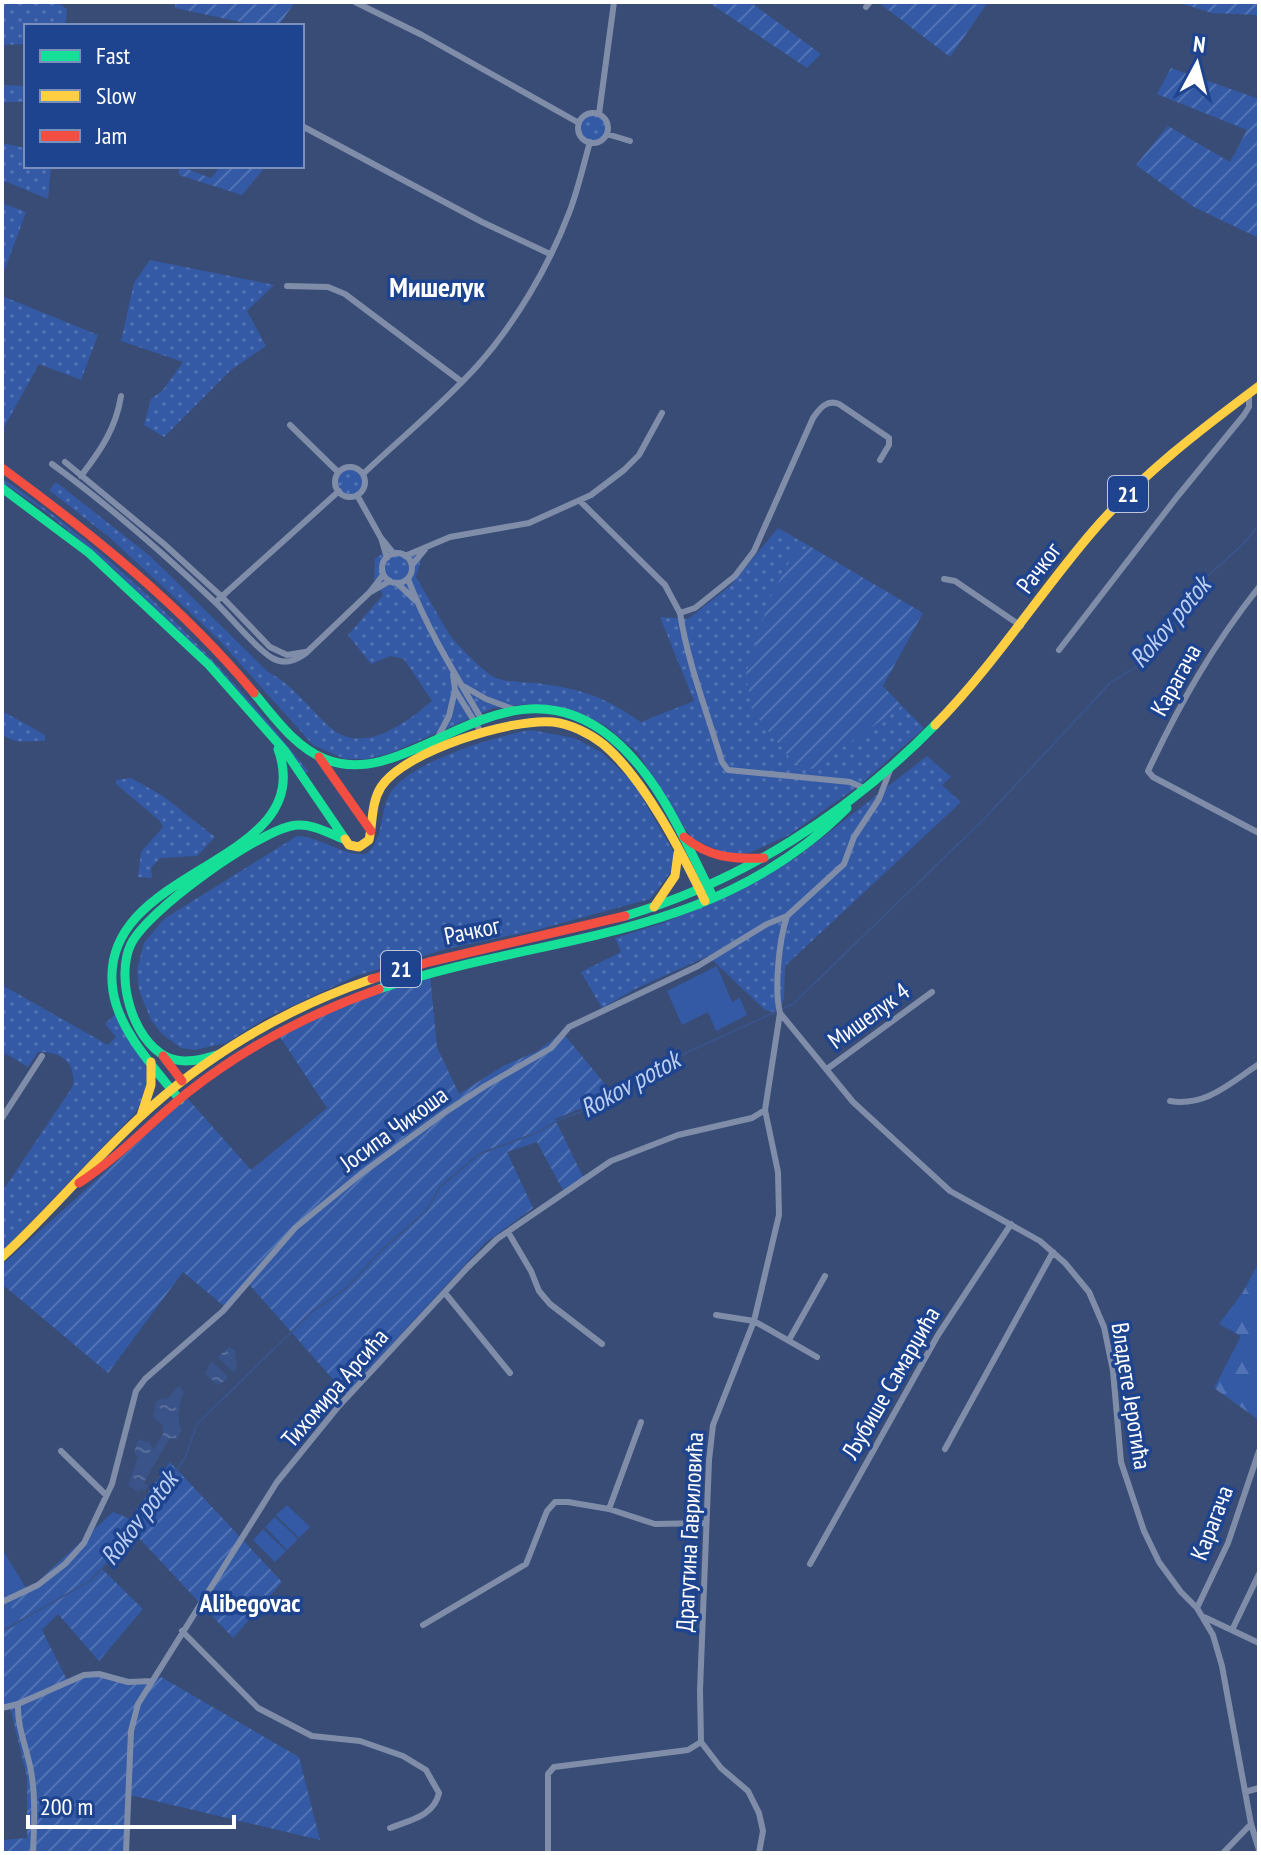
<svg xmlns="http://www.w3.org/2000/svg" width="1261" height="1855" viewBox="0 0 1261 1855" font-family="'PT Sans Narrow',sans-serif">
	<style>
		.grass { fill: url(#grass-dots) }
		.forest { fill: url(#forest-firs) }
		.garden { fill: url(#garden-furrows) }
		.pitch { fill: #345aa6 }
		.water { fill: url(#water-ripples) }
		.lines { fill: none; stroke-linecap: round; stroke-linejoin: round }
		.stream { stroke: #3a5489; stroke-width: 2 }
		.street { stroke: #808da9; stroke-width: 6 }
		.fast { stroke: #16e098; stroke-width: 9 }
		.slow { stroke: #ffcf43; stroke-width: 9 }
		.jam { stroke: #f24e42; stroke-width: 9 }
		.labels { text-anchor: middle; stroke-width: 7; stroke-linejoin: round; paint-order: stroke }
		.shield { fill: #1f448f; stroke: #bcc7dd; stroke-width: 2 }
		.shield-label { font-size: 22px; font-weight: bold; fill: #fff }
		.street-label { font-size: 24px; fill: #fff; stroke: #1f448f }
		.water-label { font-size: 26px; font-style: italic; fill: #bbcff4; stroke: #1f448f }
		.neighbourhood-label { font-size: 26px; font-weight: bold; fill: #fff; stroke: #1f448f }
		.quarter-label { font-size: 28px; font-weight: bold; fill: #fff; stroke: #1f448f }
	</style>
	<defs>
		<pattern id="grass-dots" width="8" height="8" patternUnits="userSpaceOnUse" patternTransform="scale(2)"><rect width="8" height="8" fill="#345aa6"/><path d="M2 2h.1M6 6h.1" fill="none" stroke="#5273b3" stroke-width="1.8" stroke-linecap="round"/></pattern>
		<pattern id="forest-firs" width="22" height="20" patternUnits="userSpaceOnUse" patternTransform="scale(2)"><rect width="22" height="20" fill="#345aa6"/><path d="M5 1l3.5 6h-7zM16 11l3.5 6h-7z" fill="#5273b3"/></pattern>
		<pattern id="garden-furrows" width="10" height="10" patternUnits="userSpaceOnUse" patternTransform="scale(2)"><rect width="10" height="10" fill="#345aa6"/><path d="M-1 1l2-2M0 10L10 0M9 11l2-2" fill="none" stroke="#5273b3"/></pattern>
		<pattern id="water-ripples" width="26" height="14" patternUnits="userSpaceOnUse" patternTransform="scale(2)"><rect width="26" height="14" fill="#3a5489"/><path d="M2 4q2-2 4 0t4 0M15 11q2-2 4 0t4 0" fill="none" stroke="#586e9b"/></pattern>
	</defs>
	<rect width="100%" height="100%" fill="#384c76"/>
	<path class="grass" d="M2,2H56L67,9L65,26H26V44L2,45Z
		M2,85L26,86V102H2Z
		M580 128a13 13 0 1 1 26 0a13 13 0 1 1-26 0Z
		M2,143L26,148V166H51L48,199L2,180Z
		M2,203L26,212L5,269L2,268Z
		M150,260L274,285L247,311L266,346L231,370L164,437L144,425L151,399L163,390L183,362L121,341L134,283Z
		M2,296L98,335L81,380L39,364L2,431Z
		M337 482a13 13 0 1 1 26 0a13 13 0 1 1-26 0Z
		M2,478C119,558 220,660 308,771L305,773L115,570L46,512L2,482Z
		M56,482L150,556L268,672C284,680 293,690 306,703C316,713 326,726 338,733C370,751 408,721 432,701L404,659L390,656L371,664L348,635L383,595L374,579L375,559L391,548L422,556L416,577L449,634C453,641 486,674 494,677C507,683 529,682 543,684C585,690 606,698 641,722L694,701L660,617L688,619L731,585L778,528L811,547L794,553L811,768L902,706L924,728L861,784L789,835L749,853L727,854L693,839L679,820L638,753L606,726L575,711L529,704L493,708L391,753L367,759H345L313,745L220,641L170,593L109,537L49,490Z
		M6,713L45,735V741C28,739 16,747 2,733V714Z
		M531,730L574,738L601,752L633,782L673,851V869L650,899L536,930L446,949L356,976L266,1018L226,1043L195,1050L181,1048L162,1034L151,1020L139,990L137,970L144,943L164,919L297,836C321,837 345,857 366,854C383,841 380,816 388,797C403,763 496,736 531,730Z
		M927,756L951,777L942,785L961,802L785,966L784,999L778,1013L765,1010L708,956L635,989L602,1008L581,972L621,952L615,938L663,923L709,904L796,858Z
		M131,778L163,796L215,837L197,856L160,858L151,868L152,878L138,877L141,852L163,827L160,821L116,784V780Z
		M2,985L108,1045L116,1037L105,1024L116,1013C141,1051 160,1068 135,1113L2,1252V1192L73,1086C76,1061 61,1052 38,1052L28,1067L5,1053L2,1057Z"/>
	<path class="forest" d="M1259,1262V1420L1214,1388L1241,1336L1219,1324L1243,1292Z"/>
	<path class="garden" d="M175,2H295L278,26H260L175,8Z
		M708,2H750L821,54L807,68Z
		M878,2H988L950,57Z
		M1184,2H1259V15L1212,13L1183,4Z
		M1171,68L1259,99V238L1194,207L1136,165L1168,126L1230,162L1247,130L1157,94Z
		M179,166L211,178L221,166H266L242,195L179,175Z
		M811,547L923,613L883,686L902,706L812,769L793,762L752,710L746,674L769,600L794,553Z
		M430,975L437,1047L459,1094L503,1066L538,1051L562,1032L614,1095L555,1119L583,1177L563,1190L537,1142L507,1152L533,1208L485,1243L346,1394L247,1282L225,1307L183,1272L108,1373L2,1284V1265L187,1098L251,1170L327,1108L280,1037L321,1012Z
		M170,1462L282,1582L233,1638L135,1534L102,1569L143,1609L99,1661L58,1614L42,1630L67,1680L95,1671L147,1683L161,1677L299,1757L320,1840L130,1795L129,1853H2V1840L27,1838V1777L10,1707L2,1708V1632L21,1623L7,1601L28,1591L113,1512L130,1519Z"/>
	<path class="pitch" d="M717,966L732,1002L740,998L747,1015L716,1031L708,1012L682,1025L667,991Z
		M287,1505L310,1527L299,1538L276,1515Z
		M275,1517L298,1539L287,1550L265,1527Z
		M263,1529L286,1551L275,1562L253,1540Z
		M2,1549L28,1591L7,1601L21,1623L2,1632Z"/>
	<path class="water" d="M229,1347L235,1350L237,1368L233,1372L218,1357Z
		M211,1361L227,1375V1379L218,1385L205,1374Z
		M179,1386L184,1392C178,1407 177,1415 181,1431L177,1439L170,1438L144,1482L148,1486L144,1491L141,1489L138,1492L128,1485L138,1457L134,1453L138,1439L150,1443L153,1450L163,1434V1426L153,1417L156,1402L162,1398L166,1400Z"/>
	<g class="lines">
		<path class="stream" d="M2,1631L90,1581L119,1550L185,1458L197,1424L313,1311L345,1289L383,1249L426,1211L440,1187L479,1154L536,1133L561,1119L615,1099L642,1073L793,1004L984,819L1110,683L1137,666L1154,642L1166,618L1192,590L1243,544L1259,525"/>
		<path class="street" d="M355,2L422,35L579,123
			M866,7L870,2
			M578 128a15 15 0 1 1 30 0a15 15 0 1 1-30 0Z
			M599,114L614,2
			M302,126L482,222L550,254
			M607,134L630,141
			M287,286L328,287L345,294L462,382
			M290,425L338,472
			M65,462L164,544L222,597L270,647L287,655L305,652
			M52,464C110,506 164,554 215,602C232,618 253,646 272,658C285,665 295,661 306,653L369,593L383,575
			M335 482a15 15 0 1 1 30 0a15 15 0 1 1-30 0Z
			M363,474C401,438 443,404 478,365C516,322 549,266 569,213C578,190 583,166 590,142
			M81,476C101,450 116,428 121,396
			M357,495L381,538L394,554
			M580,501L665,585L680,613L695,608L735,576L754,551L813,418C820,408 827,399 839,404L889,438V445L880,460
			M381,538L387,558
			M382 568a15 15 0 1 1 30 0a15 15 0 1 1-30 0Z
			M405,556L450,537L529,523L591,495L624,470L639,455L662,413
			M412,565L426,548
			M408,579C427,629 455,674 482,720
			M944,579L955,581L1021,626
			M397,583L415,600
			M1259,587C1213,645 1180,703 1148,771L1153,777L1259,833
			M369,593L390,581
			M219,599L339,491
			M680,613C688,664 707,712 722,762L728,770L850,782L866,789
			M1059,650L1177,497L1244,415L1249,407V394
			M453,674L455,690L481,732
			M465,687L486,699L513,709
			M439,735L449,716L455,690
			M780,1013L853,1102L950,1191L1040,1241L1065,1263L1089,1292L1104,1327L1113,1371L1121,1462L1144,1531L1159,1562L1181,1592L1197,1608L1213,1635L1222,1666L1251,1824L1259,1850
			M827,1069L932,992
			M1170,1101C1206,1107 1230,1083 1259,1064
			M2,1118L42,1056
			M508,1232L531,1271L539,1291L550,1304L602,1344
			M445,1293L510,1373
			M716,1315L754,1321L817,1357
			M789,1340L825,1276
			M945,1449L1053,1252
			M61,1451L106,1495
			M609,1509L641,1422
			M810,1564L938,1335L1011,1224
			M2,1602L38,1585L65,1564L84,1543L112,1484L136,1391L145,1379L223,1311L295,1228L362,1173L444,1113L485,1086L551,1048L569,1027L698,966L767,924L787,916L844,864L854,837L879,799L890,770
			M1197,1608L1228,1543L1259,1451
			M1204,1617L1259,1643
			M423,1625L526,1564L547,1511L555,1502H568L609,1509L655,1524L706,1523
			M1232,1630L1259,1574
			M182,1631L258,1708L312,1736L360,1741L403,1756L426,1770L439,1793C434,1816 410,1820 390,1828
			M18,1704C17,1728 27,1748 31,1771C36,1798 34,1826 33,1853
			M2,1708L18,1704L84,1675L99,1674L128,1682L152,1681
			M1245,1792L1259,1788
			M126,1853L131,1731L138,1704L277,1482L338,1407L468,1267L497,1239L611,1161L678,1135L752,1118L765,1110
			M548,1853V1774L554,1767L688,1750L701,1742
			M759,1853L763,1831L759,1813L748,1791L721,1768L701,1742L700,1690L709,1460L713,1425L754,1321L779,1215L778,1172L765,1110L780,1013C774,989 779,940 787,916
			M1223,1853L1251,1824"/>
		<path class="fast" d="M2,488L89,553L209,665L285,751L345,839
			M254,693C274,717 295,747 325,759C411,795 504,649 612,738C660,778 686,843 713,897
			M625,916C743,881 849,813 935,725
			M379,989C547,932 712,943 847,808
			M220,1054C203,1059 184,1065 167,1057C132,1040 115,977 131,944C148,910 253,835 291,826C309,822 327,832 343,839
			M180,1100C155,1069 119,1031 113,991C94,865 321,867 278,749"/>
		<path class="slow" d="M935,725C994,665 1039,594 1093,531C1141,475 1200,430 1259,386
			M345,839L349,845L359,847L369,840C373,822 371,803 381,787C404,751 512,718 553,722C570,724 589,733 603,744C644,778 682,853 705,901
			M654,907L675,876L678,853
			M141,1116L151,1085V1062
			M2,1257C50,1213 91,1163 139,1118C205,1056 286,1008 372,979"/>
		<path class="jam" d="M2,468C93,535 181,605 254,693
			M319,757L371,831
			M684,837C710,858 732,859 764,858
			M372,979L429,962L625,916
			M163,1056L182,1081
			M79,1183C119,1157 150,1123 187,1093C244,1048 311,1013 379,989"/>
	</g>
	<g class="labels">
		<g class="shield">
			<rect x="1108" y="476" width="40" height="36" rx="6"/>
			<rect x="381" y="951" width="40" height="36" rx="6"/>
		</g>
		<g class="shield-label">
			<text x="1128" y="502">21</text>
			<text x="401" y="977">21</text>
		</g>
		<g class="street-label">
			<text transform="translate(1039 568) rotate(-53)" y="8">Рачког</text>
			<text transform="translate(1176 680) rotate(-61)" y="8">Карагача</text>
			<text transform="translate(472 931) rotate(-12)" y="8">Рачког</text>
			<text transform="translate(869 1016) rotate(-36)" y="8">Мишелук 4</text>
			<text transform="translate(394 1129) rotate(-36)" y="8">Јосипа Чикоша</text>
			<text transform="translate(891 1383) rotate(-60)" y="8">Љубише Самарџића</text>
			<text transform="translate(335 1388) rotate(-49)" y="8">Тихомира Арсића</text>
			<text transform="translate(1131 1396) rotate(81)" y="8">Владете Јеротића</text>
			<text transform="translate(1212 1523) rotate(-69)" y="8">Карагача</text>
			<text transform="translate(690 1532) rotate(-87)" y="8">Драгутина Гавриловића</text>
		</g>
		<g class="water-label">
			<text transform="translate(1170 622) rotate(-50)" y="9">Rokov potok</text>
			<text transform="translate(630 1084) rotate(-29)" y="9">Rokov potok</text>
			<text transform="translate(139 1518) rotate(-53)" y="9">Rokov potok</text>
		</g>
		<g class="neighbourhood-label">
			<text x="250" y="1612">Alibegovac</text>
		</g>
		<g class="quarter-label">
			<text x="437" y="297">Мишелук</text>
		</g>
	</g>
	<rect width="1261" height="1855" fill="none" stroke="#ffffff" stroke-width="8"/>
	<rect x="24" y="24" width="280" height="144" fill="#1f448f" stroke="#798fbc" stroke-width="2"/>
	<rect x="40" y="50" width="40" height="12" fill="#16e098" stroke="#798fbc" stroke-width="2"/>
	<text x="96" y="64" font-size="24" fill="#ffffff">Fast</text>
	<rect x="40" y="90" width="40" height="12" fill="#ffcf43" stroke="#798fbc" stroke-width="2"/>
	<text x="96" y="104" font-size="24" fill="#ffffff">Slow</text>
	<rect x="40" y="130" width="40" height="12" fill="#f24e42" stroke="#798fbc" stroke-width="2"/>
	<text x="96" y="144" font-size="24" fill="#ffffff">Jam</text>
	<g transform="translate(1197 64) rotate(7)" stroke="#1f448f" stroke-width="6" paint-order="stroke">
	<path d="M0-6L14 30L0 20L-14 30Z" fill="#ffffff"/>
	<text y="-12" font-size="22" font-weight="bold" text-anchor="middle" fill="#ffffff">N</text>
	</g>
	<path d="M28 1815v12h206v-12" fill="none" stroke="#ffffff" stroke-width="4"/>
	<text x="40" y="1815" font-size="24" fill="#ffffff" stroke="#1f448f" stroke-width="6" paint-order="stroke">200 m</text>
</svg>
